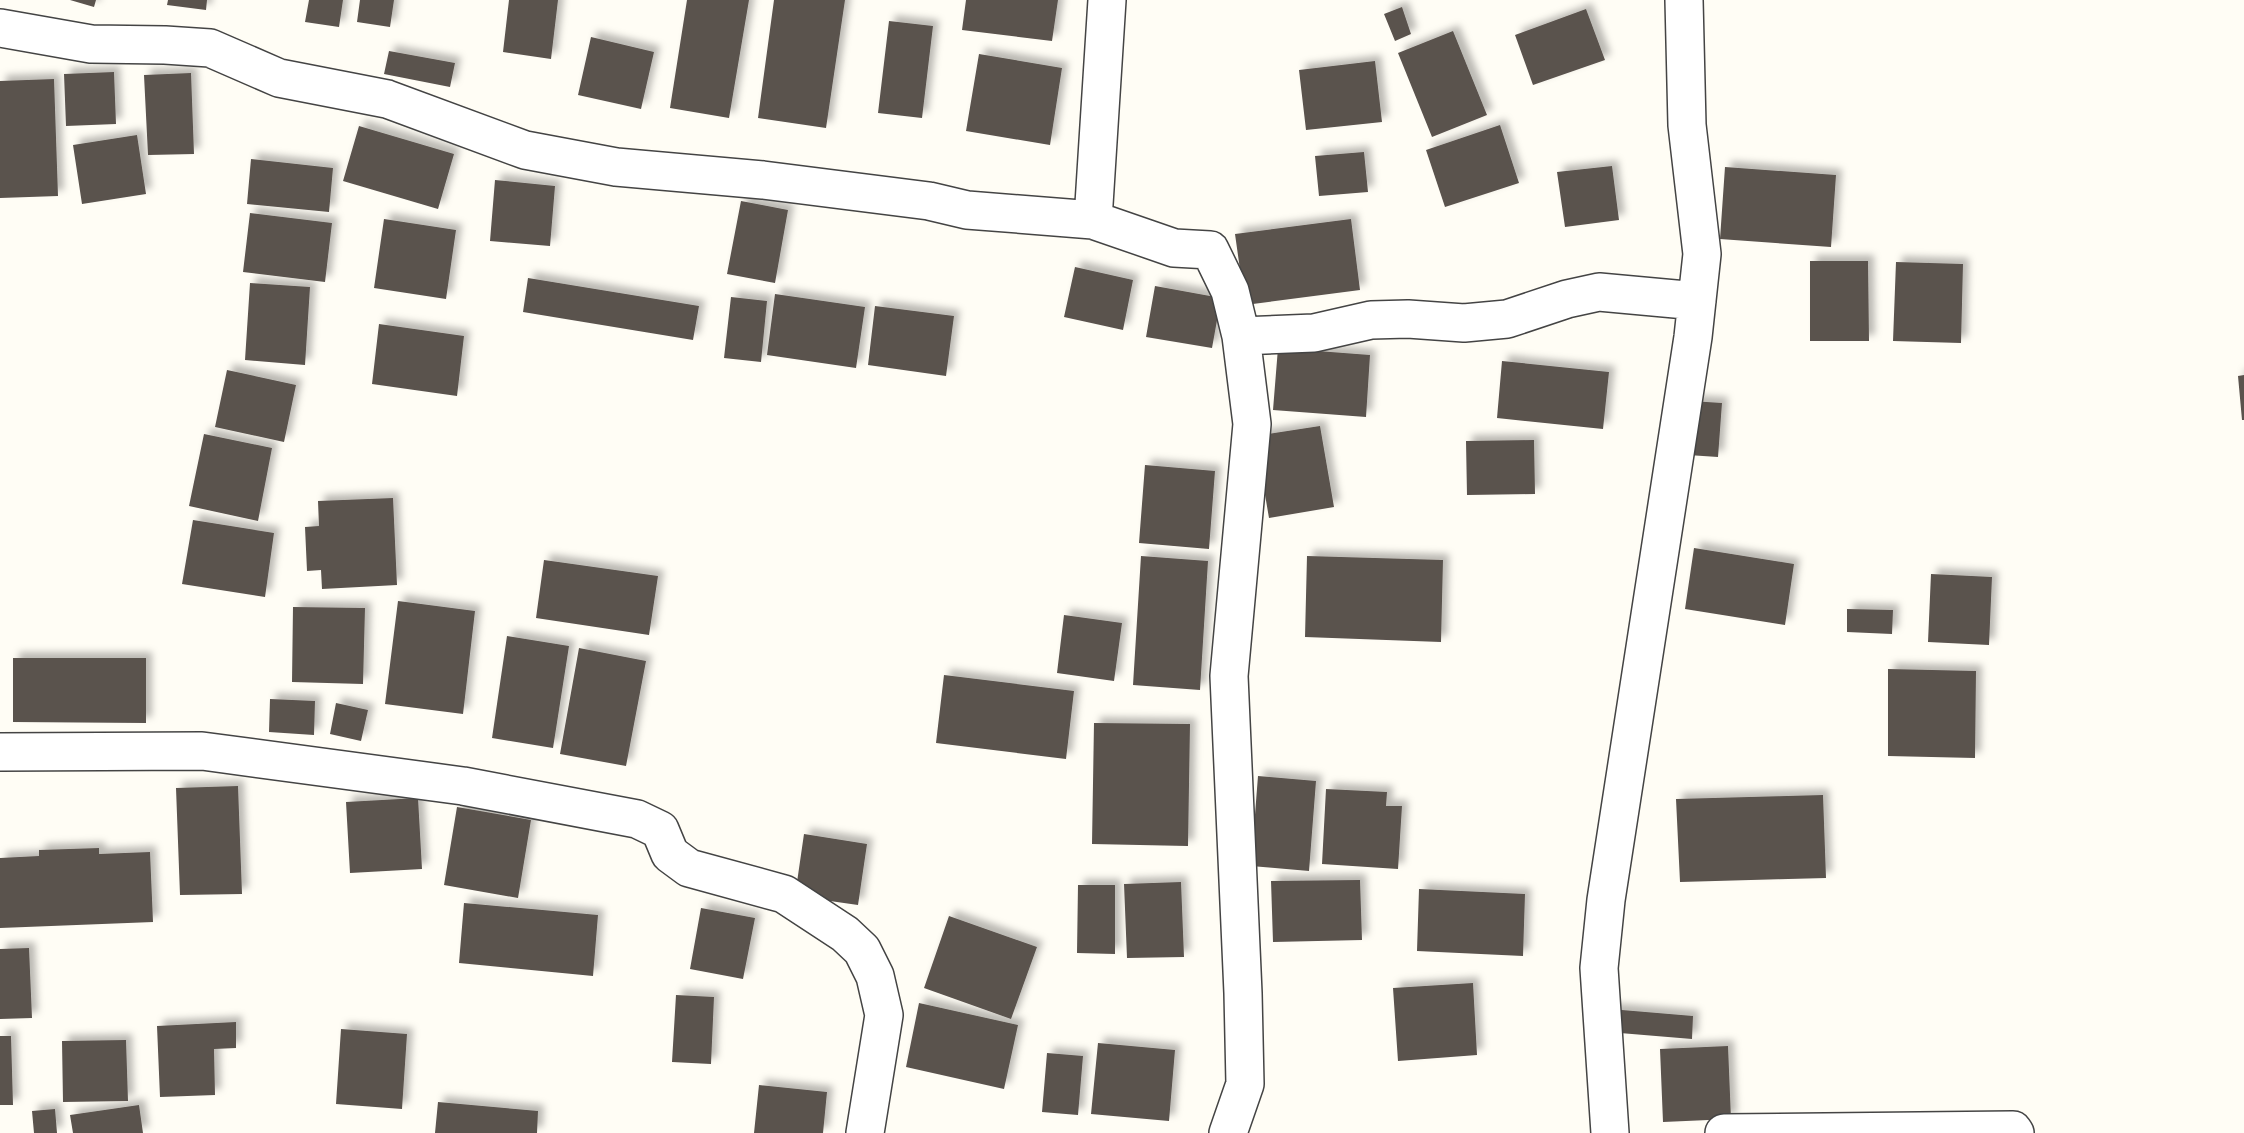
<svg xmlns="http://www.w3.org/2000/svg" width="2244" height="1133" viewBox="0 0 2244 1133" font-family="Spectral,serif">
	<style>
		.building { fill: #5a524d; filter: url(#shadow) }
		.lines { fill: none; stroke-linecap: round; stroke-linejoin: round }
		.street-casing { stroke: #444; stroke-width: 40 }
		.street { stroke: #fff; stroke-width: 37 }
	</style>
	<defs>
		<filter id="shadow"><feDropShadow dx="6" dy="-6" stdDeviation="3.5" flood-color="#0004"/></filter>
	</defs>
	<rect width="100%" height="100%" fill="#fffdf5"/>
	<path class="building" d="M70,0H96L94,7Z
		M168,0H207L206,10L167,5Z
		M309,0H343L339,27L305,22Z
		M360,0H394L390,27L357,22Z
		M509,0H558L551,59L503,52Z
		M687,0H749L729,118L670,108Z
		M774,0H845L826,128L758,118Z
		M966,0H1058L1052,41L962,30Z
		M1402,7L1411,34L1395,41L1384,14Z
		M1586,9L1605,60L1533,85L1515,35Z
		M889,21L933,26L922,118L878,113Z
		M1453,31L1487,115L1432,137L1398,53Z
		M591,37L654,52L641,109L578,95Z
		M389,51L455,63L450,87L384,74Z
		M979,54L1062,68L1050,145L966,131Z
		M1375,61L1382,122L1306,130L1299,70Z
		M114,72L116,124L66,126L64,74Z
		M191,73L194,154L148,155L144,75Z
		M54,79L58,196L0,198V81Z
		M1500,125L1519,183L1445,207L1426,150Z
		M359,126L454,154L438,209L343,181Z
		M137,135L146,194L82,204L73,145Z
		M1364,152L1368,192L1319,196L1315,156Z
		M251,159L333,168L329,212L247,204Z
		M1612,166L1619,220L1565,227L1557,172Z
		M1725,167L1836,175L1831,247L1720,239Z
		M495,180L555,186L550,246L490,241Z
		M741,201L788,210L775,283L727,274Z
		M250,213L332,223L325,282L243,272Z
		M384,219L456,230L446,299L374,288Z
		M1351,219L1360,290L1245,305L1235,234Z
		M1810,261H1868L1869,341H1810Z
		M1896,262L1963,264L1961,343L1893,341Z
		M1075,267L1133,280L1123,330L1064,317Z
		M528,278L699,306L693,340L523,312Z
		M250,283L310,287L305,365L245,360Z
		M1155,286L1221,298L1212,348L1146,337Z
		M775,294L865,307L856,368L767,355Z
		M731,297L767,301L761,362L724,358Z
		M875,306L954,316L946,376L868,365Z
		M379,324L464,336L457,396L372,384Z
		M1278,348L1370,355L1366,417L1273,410Z
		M1502,361L1609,372L1603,429L1497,418Z
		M227,370L296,385L284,442L215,427Z
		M2244,375V420H2242L2238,376Z
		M1691,401L1722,403L1718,457L1688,455Z
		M1320,426L1334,507L1269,518L1255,436Z
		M204,434L272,448L258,521L189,506Z
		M1534,440L1535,494L1467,495L1466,441Z
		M1145,465L1215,471L1209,549L1139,543Z
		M393,498L397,585L322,589L321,570L307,571L305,527L319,526L318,501Z
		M193,520L274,533L265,597L182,584Z
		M1694,548L1794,564L1785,625L1685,609Z
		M1141,556L1208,561L1200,690L1133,685Z
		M1307,556L1443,560L1441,642L1305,637Z
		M544,560L658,576L649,635L536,618Z
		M1931,574L1992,577L1989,645L1928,642Z
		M398,601L475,611L463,714L385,704Z
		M293,607L365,608L363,684L292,682Z
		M1847,609L1893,610L1892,634L1847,632Z
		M1064,615L1122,623L1114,681L1057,673Z
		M507,636L569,646L553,748L492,738Z
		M579,648L646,661L626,766L560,754Z
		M13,658H146V723L13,722Z
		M1888,669L1976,671L1975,758L1888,756Z
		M944,675L1074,691L1066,759L936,743Z
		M270,699L315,701L314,735L269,732Z
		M336,703L368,710L361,741L330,734Z
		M1094,723L1190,724L1188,846L1092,844Z
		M1258,776L1316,781L1309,871L1251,866Z
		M238,786L242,894L180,895L176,788Z
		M1326,789L1387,792L1386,806H1402L1398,869L1322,864Z
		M1823,795L1826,878L1680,882L1676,799Z
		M418,798L422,869L350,873L346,802Z
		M457,807L531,820L518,898L444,885Z
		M804,834L867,844L858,905L795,896Z
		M99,848V854L150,852L153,922L0,928V858L39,856V850Z
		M1360,880L1362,940L1273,942L1271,881Z
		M1181,882L1184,957L1127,958L1124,884Z
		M1078,885H1115V954L1077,953Z
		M1419,889L1525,894L1523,956L1417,951Z
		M464,903L598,915L593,976L459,963Z
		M701,908L755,918L743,979L690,969Z
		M949,916L1037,947L1011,1019L924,988Z
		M29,948L32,1018L0,1019V949Z
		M1473,983L1477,1055L1398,1061L1393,988Z
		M676,995L714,997L711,1064L672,1062Z
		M919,1003L1018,1025L1004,1089L906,1067Z
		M1610,1009L1693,1016L1692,1039L1608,1032Z
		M236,1022V1048L214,1049L215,1095L160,1097L157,1026Z
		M341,1029L407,1034L402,1109L336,1104Z
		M0,1036H11L13,1105H0Z
		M126,1040L128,1101L63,1102L62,1041Z
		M1098,1043L1175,1050L1169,1121L1091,1114Z
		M1728,1046L1731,1119L1663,1122L1660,1049Z
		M1047,1053L1083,1056L1078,1115L1042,1112Z
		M759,1085L827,1092L823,1133H754Z
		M438,1102L538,1111L537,1133H435Z
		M139,1105L143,1133H73L70,1115Z
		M55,1109L57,1133H34L32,1111Z"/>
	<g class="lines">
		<g class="street-casing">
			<path id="street" d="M0,28L91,44L165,45L210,48L279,78L387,99L525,150L616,167L763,180L929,201L967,210L1093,220L1174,248L1210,250L1230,291L1241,336L1314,333L1371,320L1408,319L1464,323L1507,319L1567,299L1599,292L1697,301
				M1093,220L1107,0
				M0,752L202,751L463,786L637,819L660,830L670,854L689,868L784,894L845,934L862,950L875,976L884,1015L865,1133
				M1228,1133L1245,1084L1243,993L1229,676L1252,424L1241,336
				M1610,1133L1599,968L1606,900L1693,337L1702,254L1687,125L1684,0
				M1724,1133L2013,1130L2015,1133"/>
		</g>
		<use href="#street" class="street"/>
	</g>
</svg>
